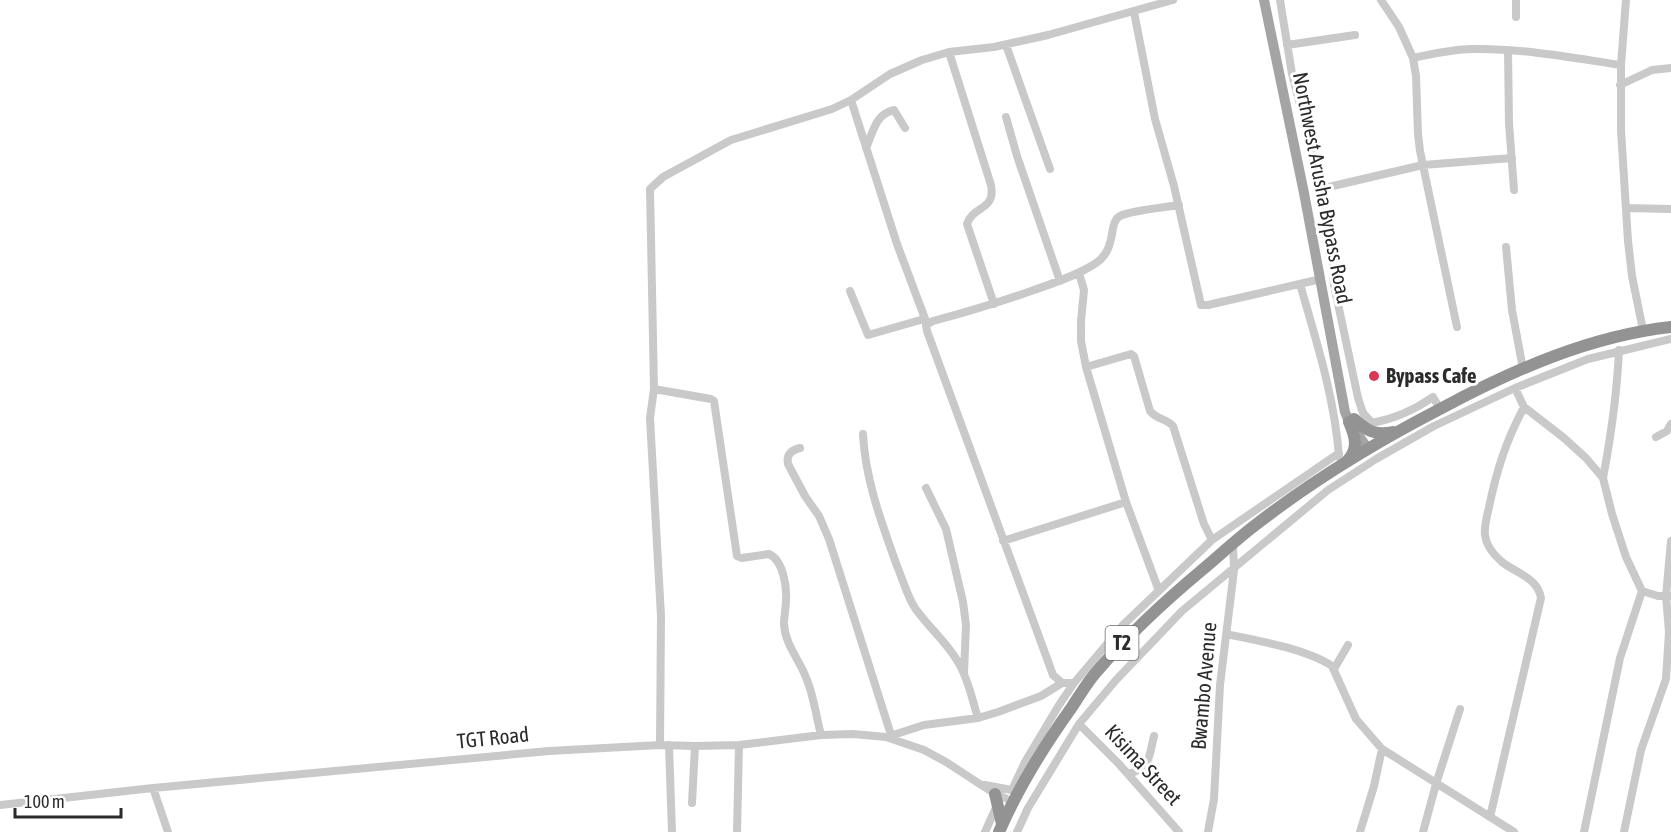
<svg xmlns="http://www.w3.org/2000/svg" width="1671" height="832" viewBox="0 0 1671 832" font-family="'Asap Condensed',sans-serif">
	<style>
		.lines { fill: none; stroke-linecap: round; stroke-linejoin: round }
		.minor { stroke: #c9c9c9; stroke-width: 8 }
		.major { stroke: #a4a4a4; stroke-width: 10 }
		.highway { stroke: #939393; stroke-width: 12 }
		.poi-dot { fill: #d83855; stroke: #fff; stroke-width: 2 }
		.labels { text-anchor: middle; stroke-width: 6; stroke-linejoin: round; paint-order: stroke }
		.shield { fill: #fff; stroke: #6b6b6b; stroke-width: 1.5 }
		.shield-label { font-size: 20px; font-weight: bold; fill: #2c2c2c }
		.street-label { font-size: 21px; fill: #2c2c2c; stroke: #fff }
		.poi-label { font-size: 21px; font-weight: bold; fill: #2c2c2c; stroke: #fff; text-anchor: start }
	</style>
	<rect width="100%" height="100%" fill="#fff"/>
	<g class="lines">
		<path class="minor" d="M1280,0L1292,74L1309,139L1332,249L1334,285L1358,398L1363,413L1372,423C1393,419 1416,409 1433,397L1440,409
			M1381,0L1399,27L1413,58L1416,76L1418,134L1420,151L1457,327
			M1516,0V17
			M1626,0L1621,65V130L1628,241L1632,276L1643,330
			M1134,12L1155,119L1174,186L1201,305H1208L1321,279
			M1006,45L1050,169
			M1287,45L1355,35
			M1508,51L1509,123L1514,190
			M949,52L991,185C996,211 973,205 967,224L994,304
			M1413,58C1432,54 1453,49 1473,49C1521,48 1573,58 1621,65
			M1620,85L1652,70L1671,68
			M851,100L897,244L927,324
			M1006,117L1017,156L1060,281
			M866,148C873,133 875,114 894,110L905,128
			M1320,189L1423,165L1512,158
			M1626,208L1671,209
			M1506,247L1512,310L1523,369
			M1079,273L1084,290L1081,321V341L1086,367L1126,502L1159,591
			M1300,284C1316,340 1335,399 1339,457
			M850,291L868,335L924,319
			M1086,367L1131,354L1134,356L1150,411C1156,419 1167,419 1173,426L1204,524L1212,540
			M1515,388L1524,407L1564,438L1586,458L1603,478L1612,514L1626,557L1642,591L1658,596H1671
			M654,389L711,399L714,401L737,556L742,558L769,554C783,560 787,587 786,600C786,608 784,616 784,624C785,645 800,660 807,680C814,697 816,716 821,735
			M863,434C865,479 882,524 897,566C903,580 907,596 915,608C928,627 947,642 958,662C968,678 972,699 978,718
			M1656,437L1667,431L1671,424
			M800,448C792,450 786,454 788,464L805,496L819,516L829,539L891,735
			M1603,478C1611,436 1617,393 1619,350
			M926,488L946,529L963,602L966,625L964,673
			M1003,541L1126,502
			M1226,634C1256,640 1306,649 1332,666L1356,719L1382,749L1514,832
			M1334,669L1348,645
			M1074,683H1062L1053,675L927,331L926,325L933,321C967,312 1000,302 1034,290C1054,283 1075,276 1093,265C1119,250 1107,223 1120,216C1129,211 1166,207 1179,205
			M1079,724L1119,764L1179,832
			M887,737L924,725L978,718L998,712L1041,696L1062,683
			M660,745L661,616L650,418L654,389L650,189L663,177L731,140L832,109L851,100L890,74L922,60L949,52L994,47L1048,35L1173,0
			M669,745L672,832
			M1128,774C1151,768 1149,756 1154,736
			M985,785L1017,791
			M153,788L168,832
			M1012,790L1025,762L1059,705L1074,683L1123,625L1212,540L1339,453
			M692,803L695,746
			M0,805L153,788L549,751L660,745L695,746L739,745L821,735L853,734L886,737L924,750L946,762L989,790L1013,802
			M1490,817L1541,598C1538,578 1516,573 1502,562C1494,555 1486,546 1485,535C1484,526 1487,516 1489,507C1497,469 1506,441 1524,407
			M737,832L739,745
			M985,832L998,803
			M1017,832L1028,808L1079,724L1116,680L1182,611L1328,490L1376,459L1434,426L1515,388L1588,359L1671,339
			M1208,832L1214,799L1220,685L1234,570L1233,543
			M1360,832L1374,786L1382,749
			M1423,832L1436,784L1460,709
			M1584,832L1620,658L1642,591
			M1624,832L1641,750L1666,679L1669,632L1666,596L1671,541"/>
		<path class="major" d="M1264,0L1304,193L1345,412L1349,422L1368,449"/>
		<path class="highway" d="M1354,419C1367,431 1376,436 1393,432
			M1348,460C1359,448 1355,436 1349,422
			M995,794L1002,824
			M999,832C1018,788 1044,746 1072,707C1080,695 1088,681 1098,670C1130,633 1165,601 1202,570C1221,554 1238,538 1258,523C1315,479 1378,441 1442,408C1513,370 1590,336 1671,327"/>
	</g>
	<circle class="poi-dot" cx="1374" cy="376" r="6"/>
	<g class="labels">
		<rect class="shield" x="1105.5" y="626" width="33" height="34" rx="4.5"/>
		<g class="shield-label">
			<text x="1122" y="650">T2</text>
		</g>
		<g class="street-label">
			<text transform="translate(1322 188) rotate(79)" y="7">Northwest Arusha Bypass Road</text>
			<text transform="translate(1204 686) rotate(-85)" y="7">Bwambo Avenue</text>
			<text transform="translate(493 738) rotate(-6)" y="7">TGT Road</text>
			<text transform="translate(1143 765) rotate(47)" y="7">Kisima Street</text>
		</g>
		<g class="poi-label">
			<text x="1386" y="383">Bypass Cafe</text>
		</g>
	</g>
	<path d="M15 808v9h106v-9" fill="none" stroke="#2c2c2c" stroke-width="3"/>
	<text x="24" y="808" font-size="18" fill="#2c2c2c" stroke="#ffffff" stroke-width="4.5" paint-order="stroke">100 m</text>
</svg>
